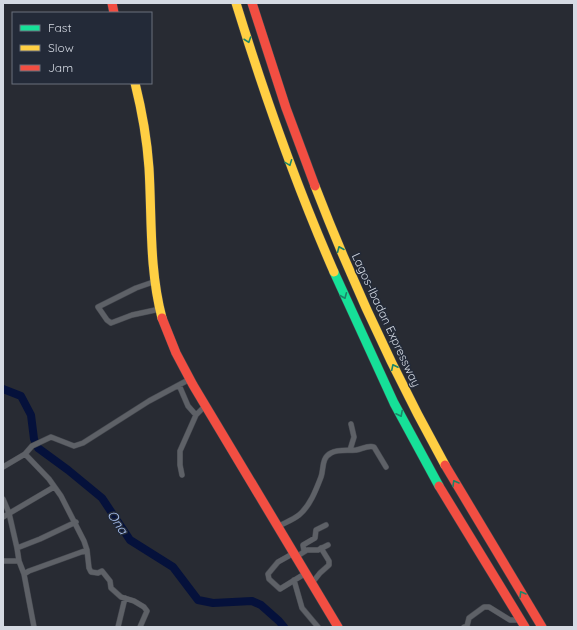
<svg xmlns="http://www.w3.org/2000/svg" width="577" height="630" viewBox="0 0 577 630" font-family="Quicksand,sans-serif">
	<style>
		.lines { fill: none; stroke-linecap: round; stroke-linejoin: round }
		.river { stroke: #05113b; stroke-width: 8 }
		.street-casing { stroke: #45484f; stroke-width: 6 }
		.fast-casing { stroke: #45484f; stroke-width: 10 }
		.slow-casing { stroke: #45484f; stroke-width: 10 }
		.jam-casing { stroke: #45484f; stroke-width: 10 }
		.street { stroke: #5e6167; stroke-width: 5 }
		.fast { stroke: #16e098; stroke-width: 9 }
		.slow { stroke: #ffcf43; stroke-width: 9 }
		.jam { stroke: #f24e42; stroke-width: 9 }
		.oneway { stroke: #1c8568 }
		.labels { text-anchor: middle; stroke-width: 3; stroke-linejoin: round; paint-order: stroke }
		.street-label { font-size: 12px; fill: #d5dae3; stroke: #232a38 }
		.water-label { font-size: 13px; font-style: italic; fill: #a9c1f1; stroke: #232a38 }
	</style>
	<rect width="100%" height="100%" fill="#282b33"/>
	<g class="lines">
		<path class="river" d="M3,389L21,396L31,415L34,439L38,448L68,470L102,498L130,540L173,567L198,600L213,603L252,601L261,605L279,621L284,627"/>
		<g class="street-casing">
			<path id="street" d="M156,281L136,288L98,307L107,320L111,323L132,315L160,309
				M179,385L188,406L196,415
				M350,450L354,437L351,424
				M3,467L25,454
				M182,475L180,465V451L196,415L205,406
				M3,499L9,513L17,548L19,561L24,574L34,627
				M3,517L54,487
				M277,527C284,523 293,520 299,515C310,506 316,490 321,477C324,469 321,458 331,453C338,449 348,451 356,450C362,449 368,445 374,447L386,467
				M17,548L40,539L76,522
				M304,551L303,545L315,538L316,530L326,525
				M294,553L278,562L268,574L269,579L280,589L306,573
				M296,557L307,550H318L328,545
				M3,561H19
				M24,574L29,571L87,550
				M294,580L302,608L318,627
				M312,583L320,573L329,565V561L321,548
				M118,627L125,598
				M140,627L147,611L144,607L134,601L121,597L111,588L110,581L102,571L98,573L91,572L89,568L87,550L84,541L61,496L49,479L25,454L32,446L51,437L74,446L83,443L149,401L190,379
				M464,627L467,626L469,618L484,607H489L510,620H521"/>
		</g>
		<g class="fast-casing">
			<path id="fast" d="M334,272L394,403L439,486"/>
		</g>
		<g class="slow-casing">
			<path id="slow" d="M236,3C264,94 296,185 334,272
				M135,83C142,111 147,139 149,168C152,218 149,269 162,318
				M315,186C352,282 395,375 445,465"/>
		</g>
		<g class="jam-casing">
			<path id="jam" d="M112,3L114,13
				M252,3L286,108L315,186
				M162,318L176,353L193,385L338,627
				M445,465L542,627
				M439,486L525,627"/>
		</g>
		<use href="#street" class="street"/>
		<use href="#fast" class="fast"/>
		<use href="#slow" class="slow"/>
		<use href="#jam" class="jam"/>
	</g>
	<defs><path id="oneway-chevron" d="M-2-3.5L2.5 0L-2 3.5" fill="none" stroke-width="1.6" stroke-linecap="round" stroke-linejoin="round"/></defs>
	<g class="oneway">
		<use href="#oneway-chevron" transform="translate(248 40) rotate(71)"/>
		<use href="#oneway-chevron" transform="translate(289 163) rotate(69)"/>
		<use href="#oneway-chevron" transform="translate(340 249) rotate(-113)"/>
		<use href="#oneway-chevron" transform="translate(344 296) rotate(67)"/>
		<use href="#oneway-chevron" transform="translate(394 367) rotate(-116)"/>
		<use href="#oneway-chevron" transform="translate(400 414) rotate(63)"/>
		<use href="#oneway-chevron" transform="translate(455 483) rotate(-120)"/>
		<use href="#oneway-chevron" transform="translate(522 594) rotate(-121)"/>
	</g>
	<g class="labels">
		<g class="street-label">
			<text transform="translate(386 320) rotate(65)" y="4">Lagos-Ibadan Expressway</text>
		</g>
		<g class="water-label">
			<text transform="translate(118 522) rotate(56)" y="5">Ona</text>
		</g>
	</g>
	<rect width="577" height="630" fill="none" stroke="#d5dae3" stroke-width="8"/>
	<rect x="12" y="12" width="140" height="72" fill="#232a38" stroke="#6a707c"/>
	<rect x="20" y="25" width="20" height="6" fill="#16e098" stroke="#6a707c"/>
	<text x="48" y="32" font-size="12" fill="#d5dae3">Fast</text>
	<rect x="20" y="45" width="20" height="6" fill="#ffcf43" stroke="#6a707c"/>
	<text x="48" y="52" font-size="12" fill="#d5dae3">Slow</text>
	<rect x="20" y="65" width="20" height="6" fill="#f24e42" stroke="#6a707c"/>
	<text x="48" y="72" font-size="12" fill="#d5dae3">Jam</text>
</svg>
